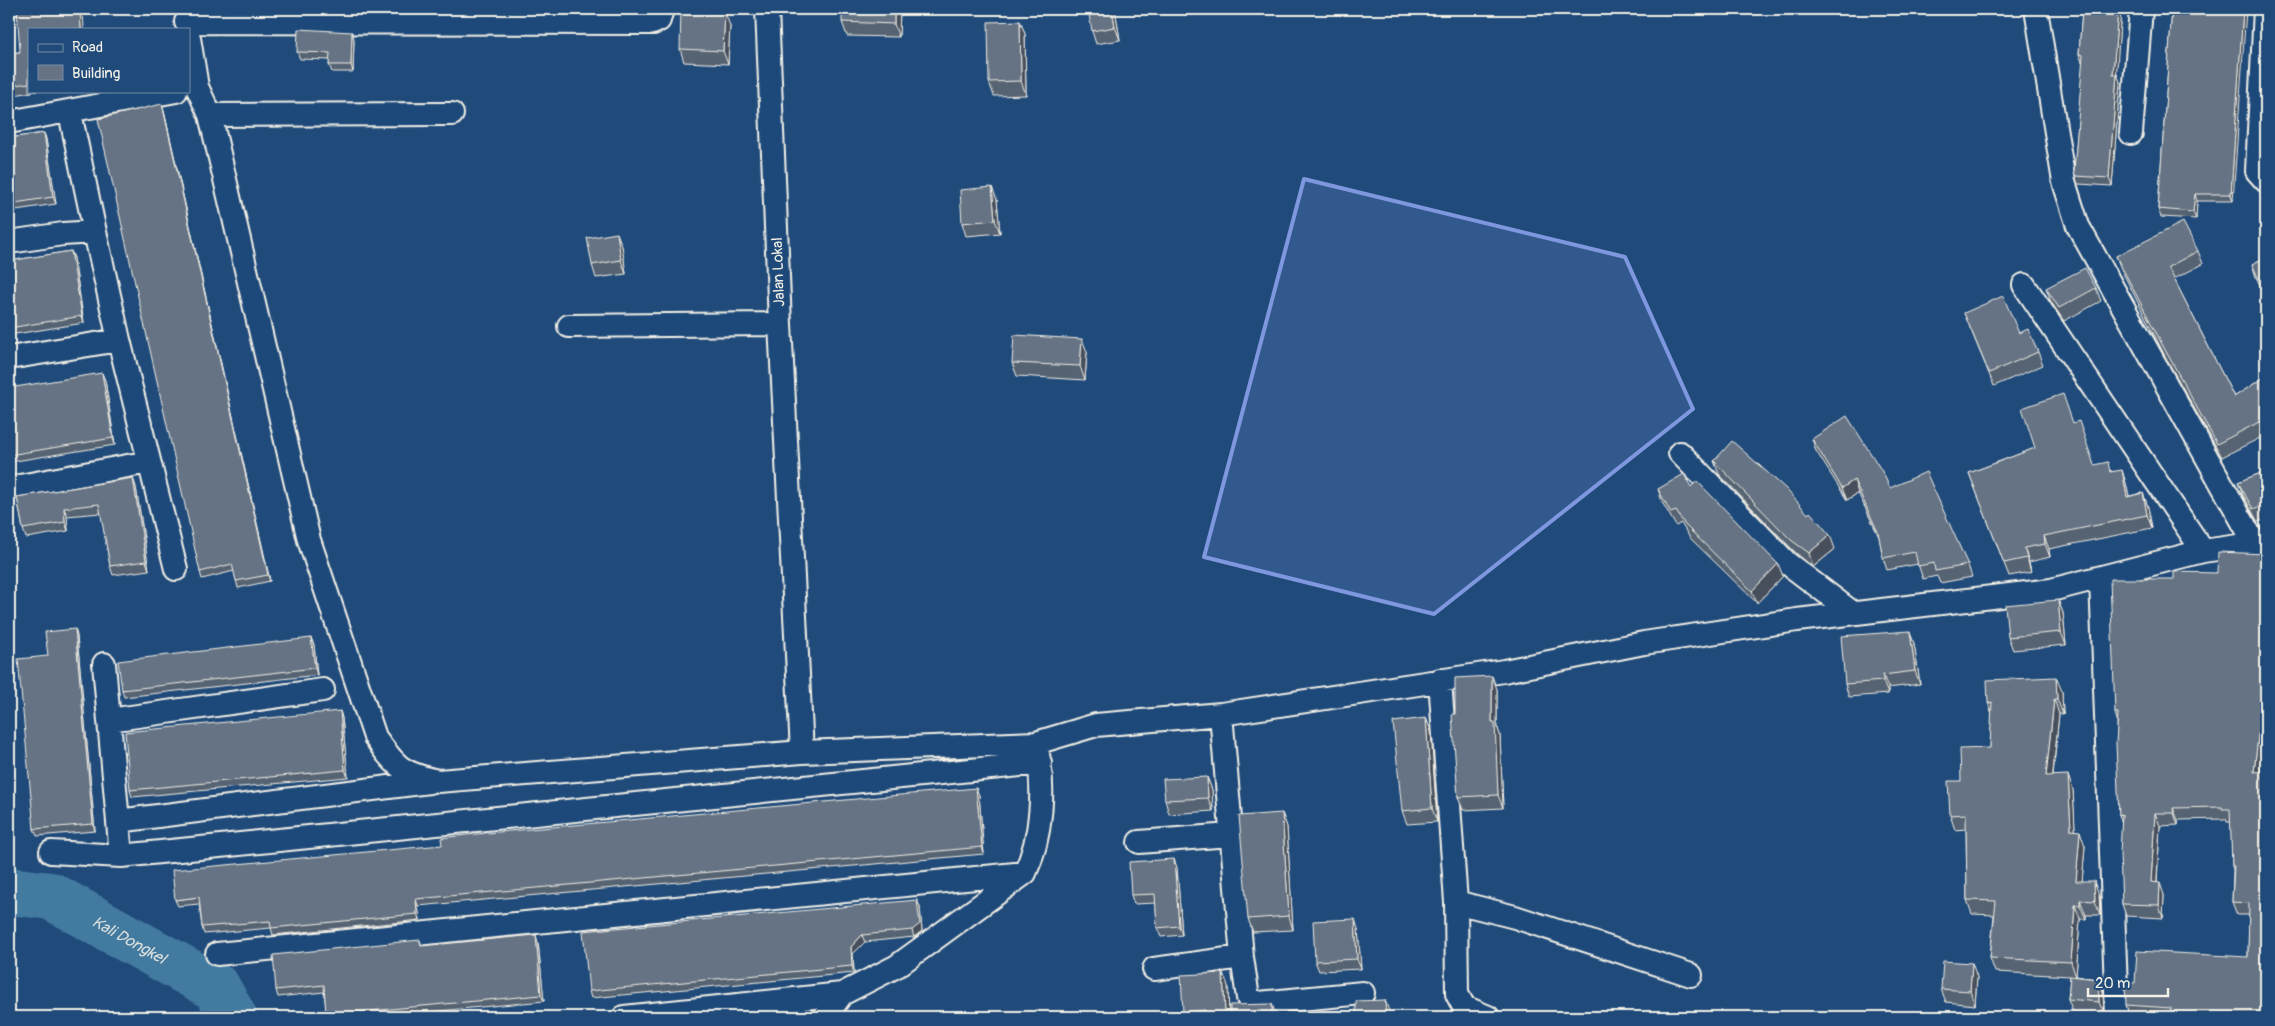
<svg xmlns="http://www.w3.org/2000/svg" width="2275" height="1026" viewBox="0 0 2275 1026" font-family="Pangolin,sans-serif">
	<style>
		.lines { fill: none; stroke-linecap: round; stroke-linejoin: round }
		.river { stroke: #437aa0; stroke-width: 48 }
		.street-casing { stroke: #f4f1e8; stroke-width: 26 }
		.street { stroke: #1f4a7a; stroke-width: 22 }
		.wall { fill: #576372; stroke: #f4f1e8 }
		.shaded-wall { fill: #47505c; stroke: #f4f1e8 }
		.building { fill: #657384; stroke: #f4f1e8 }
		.marked { fill: #7e97df; fill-opacity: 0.2; stroke: #7e97df; stroke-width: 4; stroke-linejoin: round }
		.labels { text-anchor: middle; stroke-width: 4.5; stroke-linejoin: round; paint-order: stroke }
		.street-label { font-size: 15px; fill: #f4f1e8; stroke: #1f4a7a }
		.water-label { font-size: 16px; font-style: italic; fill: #d9dfdd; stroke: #1f4a7a }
	</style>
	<rect width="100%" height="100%" fill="#1f4a7a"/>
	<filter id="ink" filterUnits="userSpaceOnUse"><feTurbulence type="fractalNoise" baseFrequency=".02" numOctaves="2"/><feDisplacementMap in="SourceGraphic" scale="10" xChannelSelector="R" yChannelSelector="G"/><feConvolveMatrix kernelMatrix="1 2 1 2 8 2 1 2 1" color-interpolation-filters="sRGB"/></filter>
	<g filter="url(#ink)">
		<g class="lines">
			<path class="river" id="s1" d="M9,891L51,896L217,988L233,1017"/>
			<g class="street-casing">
				<path id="street" d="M2036,9L2064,182L2078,226L2255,544
					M2265,9L2257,171L2266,181
					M186,22L653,23L659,20L662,9
					M189,38L197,87L210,115L309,540L375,737C396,767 401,773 438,781L802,752L1036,743L1096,725L1221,714L1504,671L1644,643L1797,620L2051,590L2203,551L2266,542
					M210,115L452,114
					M9,122L176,91
					M2131,133L2141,9
					M95,232L119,340L176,569
					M9,242L63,234L95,232L70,113
					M2024,285L2203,551
					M780,324L802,752
					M569,326L780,324L767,9
					M9,358L119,340
					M1680,453L1787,563L1853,613
					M9,488L149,462
					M2101,579L2117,1017
					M104,664L121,856L1040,763
					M1440,680L1456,902L1457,994L1464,1007L1488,1017
					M1221,714L1242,957L1248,998L1259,1003L1363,993
					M109,720L323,690
					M118,821L429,782
					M1139,842L1230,835
					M51,852L121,856
					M1456,902L1515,917L1691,975
					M217,954L1025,873
					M1154,969L1242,957
					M624,1017L842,994
					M825,1017L842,994L897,966L1025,873C1042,837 1045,787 1037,749"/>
			</g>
			<use href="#street" class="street"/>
		</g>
		<path class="wall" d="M900,9L899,37L847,36L842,22Z
			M1115,9L1120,40L1096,44L1092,31Z
			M2082,9H2121L2116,74L2120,82L2112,186L2078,184L2074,172L2083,62H2082L2079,54Z
			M2172,9L2233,201H2197L2196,219L2161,217L2158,209Z
			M1020,21L1025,34L1026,95L994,96L989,82Z
			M730,26L728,64L684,62L680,49Z
			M29,29V91H37L9,96V53L20,52Z
			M354,39L353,72H332L329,65L330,60L300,59L297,52Z
			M164,111L270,581L238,588L234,571L202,579L200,572Z
			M44,133L46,139L56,204L9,211V138Z
			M997,200L1000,233L966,236L962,223Z
			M622,246L626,274L596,278L592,265Z
			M71,251L74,258L84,323L9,335V261Z
			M2198,251L2203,264L2174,279L2234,397L2266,376V436V435L2222,457L2167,360L2121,269L2116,256Z
			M2266,257V298L2256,277L2252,264Z
			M2046,288H2096L2101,301L2064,321L2051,302Z
			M1964,313L2019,333L2038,352L2043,365L1994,386Z
			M1087,352L1085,380L1017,376L1012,363Z
			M105,380L115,445L9,462V388Z
			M2073,423L2094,465L2112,471L2126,483L2129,496L2143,493L2148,507L2152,528L2049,549L2050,557L2029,562L2031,572L2009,576L1969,473L2035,448Z
			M1812,439L1890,488L1968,565L1972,577L1940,583L1937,576L1923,579L1918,564L1887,570L1883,558L1879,537L1858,493L1847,500L1816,451Z
			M1714,461L1835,549L1813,567L1796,553L1719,474Z
			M2266,471V519L2258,522L2243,495L2238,482Z
			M133,478L136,487L149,570L113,575L110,566L101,513L67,516L68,531L26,538L23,529L17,497Z
			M1691,487L1783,576L1757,603L1690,538L1681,523L1676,526L1662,502L1658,489Z
			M2266,554V722L2260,771L2266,1017H2130L2126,1005L2135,983L2248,957L2249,915H2237L2232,902L2233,870L2232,866L2231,822H2227L2226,819L2178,820V825L2160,826L2157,883L2164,895L2163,918L2126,916L2122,904V823L2119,815L2117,720L2115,713L2174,579L2217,573Z
			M2058,600L2063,613L2066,645L2013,650L2008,637Z
			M75,629L77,636L95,831L37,836L34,829L48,656Z
			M311,638L314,645L317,675L124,697L122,690Z
			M1914,644L1920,684L1888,688V694L1849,697L1845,684Z
			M1497,689V726L1500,735L1503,808L1463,810L1458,797L1455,714Z
			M2062,691L2063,714H2059L2053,776L2073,790L2075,831L2085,846L2082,881L2099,896L2100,915H2086V919H2080L2076,976L2098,979L2103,992L2104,1015L2073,1012L2068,999L2070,976L1995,972L1990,958L1994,915L1972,914L1967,900L1966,829L1955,830L1950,815L1961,781L1990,748L1992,714L1988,703Z
			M340,711L342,718L348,777L132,797L130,790Z
			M1426,718L1431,731L1437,822L1407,824L1402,811Z
			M1207,777L1212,790L1213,811L1169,814L1165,800Z
			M979,795L984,854L418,906L420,920L273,935L271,928L204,934L202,927L199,904L178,906L175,900Z
			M1282,813L1287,827L1293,930L1253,932L1248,919Z
			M1174,859L1177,868L1182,935L1161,937L1157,928L1156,903L1134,904L1131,895Z
			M917,900L920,907L922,931L914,937L865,942L853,954L854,973L591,998L589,991Z
			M1358,929L1361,969L1319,971L1315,961Z
			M420,940L422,946L538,942L544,1001L376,1017H327L324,992L278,997L276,990Z
			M1977,977L1975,1005L1946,1002L1941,989Z
			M1228,986L1229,1017H1185L1183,1012Z"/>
		<path class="shaded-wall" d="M80,9H83L84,29H81Z
			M894,9H900L899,37L894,24Z
			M1112,9H1115L1120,40L1115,27Z
			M2118,9H2121L2116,82L2113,74Z
			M2243,9H2246L2233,201L2231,194Z
			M725,12L730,26L728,64L723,51Z
			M1020,21L1025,34L1026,95L1021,81Z
			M352,32L354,39L353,72L351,65Z
			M2117,74L2120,82L2112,186L2109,178Z
			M162,104L164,111L270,581L268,575Z
			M44,133L46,139L56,204L53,197Z
			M992,187L997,200L1000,233L995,220Z
			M2195,194L2197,201L2196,219L2193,212Z
			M617,233L622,246L626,274L621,260Z
			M71,251L74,258L84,323L82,316Z
			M1082,339L1087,352L1085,380L1080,366Z
			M102,373L105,380L115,445L113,438Z
			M2122,470L2126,483L2132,510L2127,497Z
			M133,478L136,487L149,570L146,561Z
			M1854,480L1858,493L1847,500L1842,488Z
			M2143,493L2148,507L2152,528L2147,515Z
			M64,508L67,516L68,531L65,522Z
			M1830,535L1835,549L1813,567L1809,553Z
			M2044,536L2049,549L2050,557L2045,544Z
			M2024,548L2029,562L2031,572L2027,558Z
			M1778,564L1783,576L1757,603L1752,591Z
			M2262,590L2266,602V647L2263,637Z
			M2058,600L2063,613L2066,645L2061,632Z
			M75,629L77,636L95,831L93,824Z
			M1910,631L1914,644L1920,684L1915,671Z
			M311,638L314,645L317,675L315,668Z
			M1883,675L1888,688V694L1883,681Z
			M1492,676L1497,689V726L1500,735L1503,808L1498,795L1492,722Z
			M2056,677L2062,691L2063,714L2057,699Z
			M2054,699L2059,714L2051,791L2046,776Z
			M2261,710L2266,722L2259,784L2254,772Z
			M340,711L342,718L348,777L345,770Z
			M1426,718L1431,731L1437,822L1432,808Z
			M2068,775L2073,790L2076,845L2071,830Z
			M1207,777L1212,790L1213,811L1208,798Z
			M976,788L979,795L984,854L982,847Z
			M2173,808L2178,820V825L2174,813Z
			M1282,813L1287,827L1293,930L1289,916Z
			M2155,813L2160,826L2156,895L2151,882Z
			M2080,831L2085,846L2081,896L2076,881Z
			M1174,859L1177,868L1182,935L1179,926Z
			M2094,881L2099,896L2100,915L2095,901Z
			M2160,883L2164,895L2163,918L2159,905Z
			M416,899L418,906L420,920L417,914Z
			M917,900L920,907L922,931L914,937L912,930Z
			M2080,900L2086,915V919L2080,905Z
			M2075,905L2080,919L2076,977L2071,962Z
			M1355,919L1358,929L1361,969L1357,959Z
			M536,935L538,942L544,1001L541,995Z
			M862,935L865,942L853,954L854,973L852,966L851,947Z
			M1972,963L1977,977L1975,1005L1970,991Z
			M1223,973L1228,986L1229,1017H1226L1225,1014Z
			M2098,979L2103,992L2104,1015L2099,1002Z
			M1385,1000L1389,1011V1017H1386Z
			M1272,1004L1276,1015V1017H1272Z"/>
		<path class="building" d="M17,9H80L81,29H29V83L9,86V53L20,52Z
			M842,9H894V24L842,22Z
			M1088,9H1112L1115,27L1092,31Z
			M2082,9H2118L2113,74H2117L2109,178L2075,176L2074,172L2083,55L2079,54Z
			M2172,9H2243L2231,194H2195L2193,212L2158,209Z
			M681,10L725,12L723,51L680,49Z
			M1020,21L1021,81L989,82L988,22Z
			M298,29L352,32L351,65H329L330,53L297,52Z
			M162,104L268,575L236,581L232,564L200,572L98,119Z
			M44,133L53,197L9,204V138Z
			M992,187L995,220L962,223L960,190Z
			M2183,222L2198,251L2168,267L2234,397L2266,376V430L2261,421L2217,444L2163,346L2116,256Z
			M617,233L621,260L592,265L587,238Z
			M71,251L82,316L9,328V261Z
			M2266,257V295L2252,264Z
			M2085,268L2096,288L2059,308L2046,288Z
			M2003,296L2019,333L2028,329L2038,352L1989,373L1964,313Z
			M1014,335L1082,339L1080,366L1012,363Z
			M102,373L113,438L9,455V388Z
			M2063,394L2073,423L2079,421L2094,465L2108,462L2110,472L2122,470L2127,497L2143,493L2147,515L2044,536L2045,544L2024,548L2027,558L2004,563L1969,473L2035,448L2022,408Z
			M1847,416L1883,473L1890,488L1926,472L1968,565L1935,571L1934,563L1918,566L1915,552L1883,558L1878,532L1854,480L1842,488L1812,439Z
			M1732,441L1786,489L1808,514L1810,512L1830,535L1809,553L1791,540L1714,461Z
			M2266,471V504L2253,509L2238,482Z
			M1684,474L1691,487L1697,481L1778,564L1752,591L1685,525L1676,511L1671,513L1658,489Z
			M133,478L146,561L110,566L99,504L64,508L65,522L23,529L17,497Z
			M2218,552L2266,554V590H2262L2263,637L2266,638V710H2261L2254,772L2266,771V1017H2170L2171,1008L2126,1005L2125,982L2135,983L2137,951L2248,957L2249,903L2232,902L2234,866H2232L2230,809H2222V807L2173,808L2174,813H2155L2151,882L2160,883L2159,905L2122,904L2120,854L2122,814L2119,815L2116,743L2118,713H2115L2110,579H2174V572L2217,573Z
			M2058,600L2061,632L2008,637L2005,605Z
			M75,629L93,824L34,829L18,659L48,656L45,632Z
			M1910,631L1915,671L1883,675V681L1845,684L1841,636Z
			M311,638L315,668L122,690L118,661Z
			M1492,676V722H1495L1498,795L1458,797L1452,714H1455V678Z
			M2056,677L2057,699H2054L2046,776L2068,775L2071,830L2080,831L2076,881H2094L2095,901L2080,900V905H2075L2071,962L1990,958L1996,901L1967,900L1966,814L1950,815L1948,781H1961L1960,749L1990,748L1992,702L1988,703L1987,680Z
			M340,711L345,770L130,790L125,732Z
			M1426,718L1432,808L1402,811L1393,722Z
			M1207,777L1208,798L1165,800L1163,779Z
			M976,788L982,847L416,899L417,914L271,928L270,921L202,927L199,897L175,900L172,870L442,845L441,838L466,835Z
			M1282,813L1289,916L1248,919L1239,816Z
			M1174,859L1179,926L1157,928L1155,894L1131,895L1129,862Z
			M917,900L920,924L912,930L862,935L851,947L852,966L589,991L583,931Z
			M1355,919L1357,959L1315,961L1313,921Z
			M536,935L541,995L326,1015L324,985L276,990L273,955L420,940L421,946Z
			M1943,961L1972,963L1970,991L1941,989Z
			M1223,973L1225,1014L1205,1015V1010L1183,1012L1181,975Z
			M2070,976L2098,979L2099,1002L2068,999Z
			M1385,1000L1386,1017H1356V1001Z
			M1272,1004V1017H1230V1005Z"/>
	</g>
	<path class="marked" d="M1304,179L1625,257L1693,409L1434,614L1204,557Z"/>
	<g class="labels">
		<g class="street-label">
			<text transform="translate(778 272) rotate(-92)" y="5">Jalan Lokal</text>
		</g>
		<g class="water-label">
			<text dy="6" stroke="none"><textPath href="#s1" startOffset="132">Kali Dongkel</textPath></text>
		</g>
	</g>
	<rect width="2275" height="1026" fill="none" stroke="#1f4a7a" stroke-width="30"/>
	<rect x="15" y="15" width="2245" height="996" fill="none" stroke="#f4f1e8" stroke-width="2" filter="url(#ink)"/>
	<rect x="28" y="28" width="162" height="65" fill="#1f4a7a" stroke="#748da6"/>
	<rect x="38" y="44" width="25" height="8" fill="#1f4a7a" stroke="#748da6"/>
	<text x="72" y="52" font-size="15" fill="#f4f1e8">Road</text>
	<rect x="38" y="65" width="25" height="15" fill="#657384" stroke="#748da6"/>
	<text x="72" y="78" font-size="15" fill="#f4f1e8">Building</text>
	<path d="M2088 988v8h80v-8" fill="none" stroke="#f4f1e8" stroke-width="2.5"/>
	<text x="2095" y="988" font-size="15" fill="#f4f1e8" stroke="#1f4a7a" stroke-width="4" paint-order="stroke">20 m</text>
</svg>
